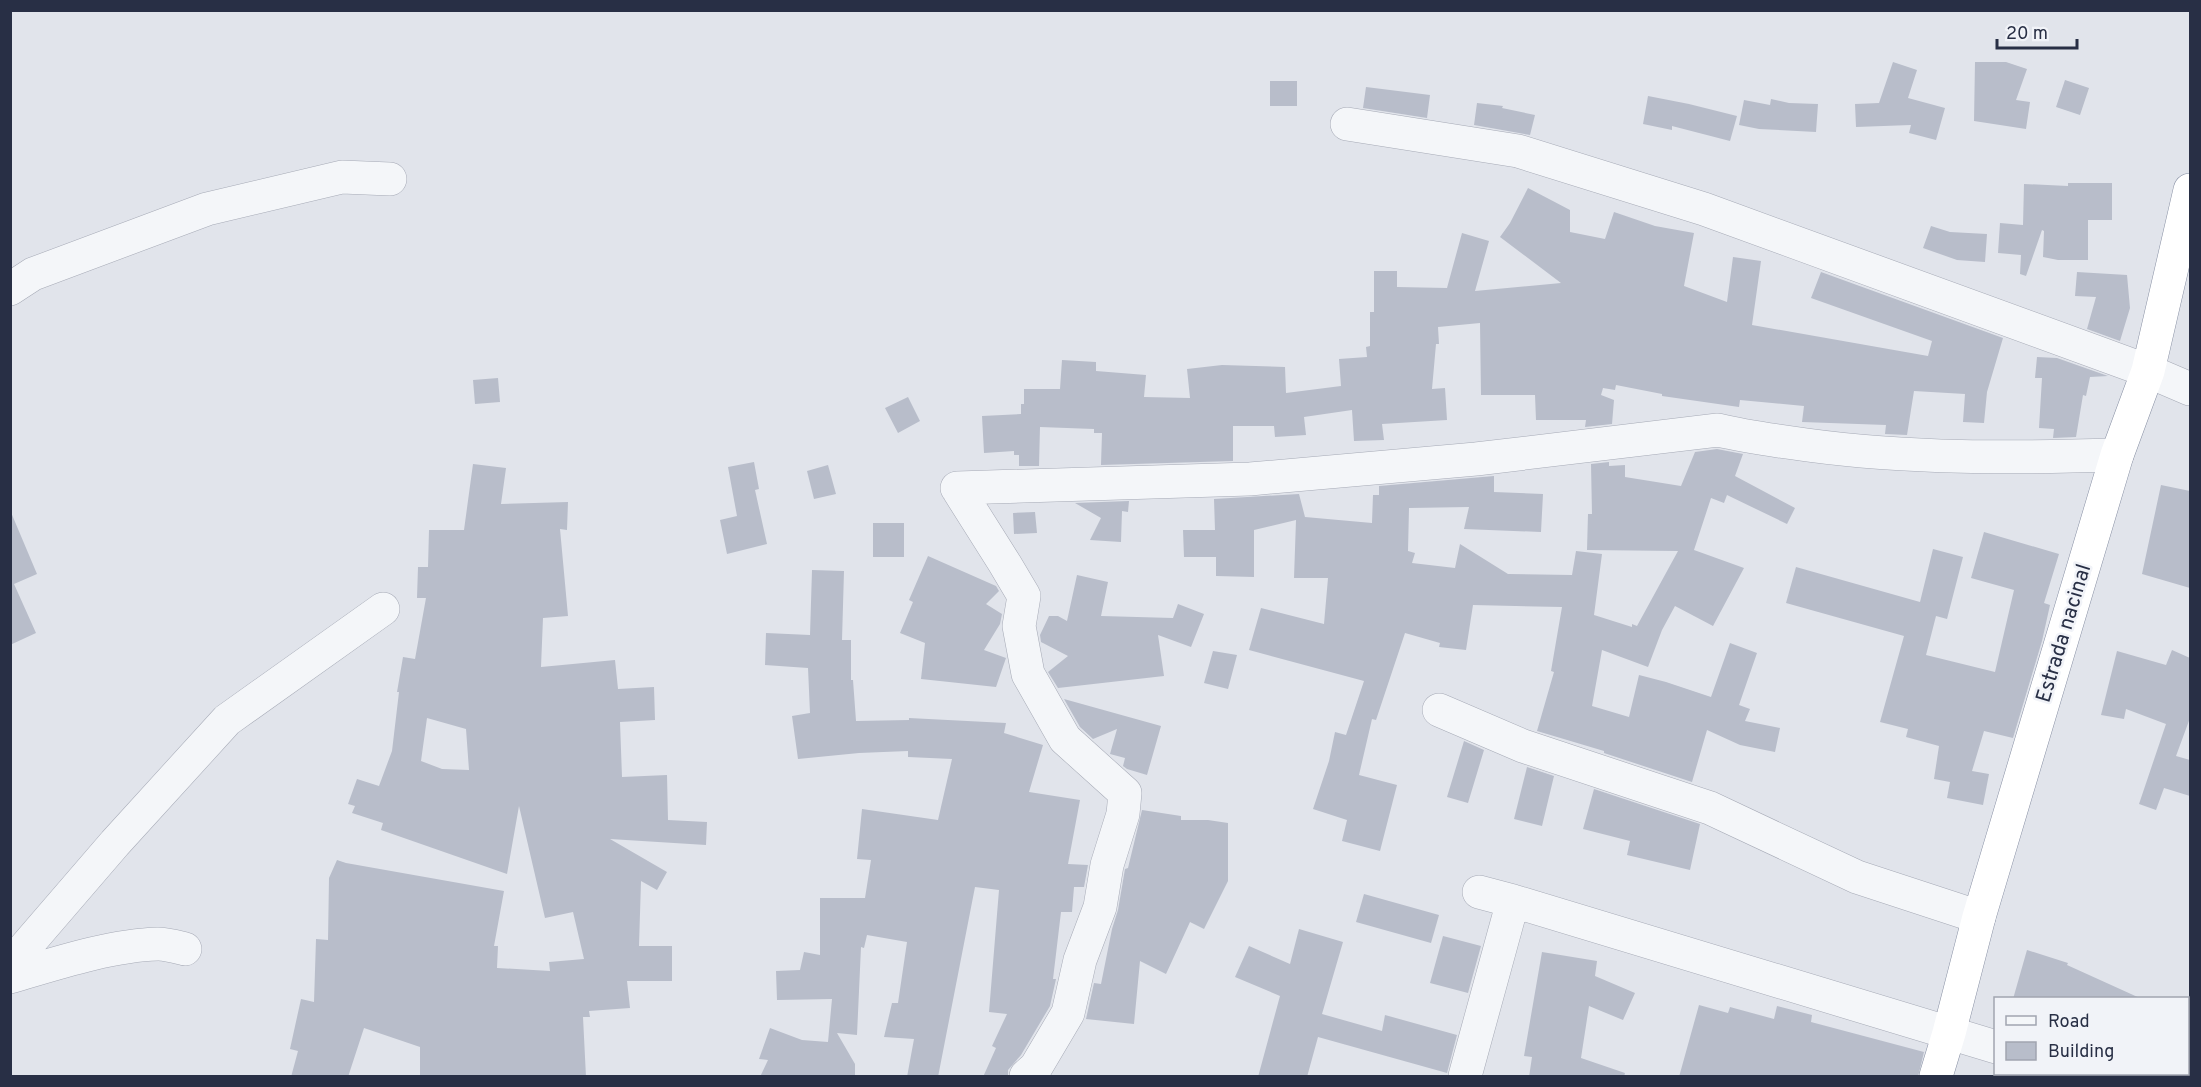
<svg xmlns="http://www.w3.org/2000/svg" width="2201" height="1087" viewBox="0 0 2201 1087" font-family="Overpass,sans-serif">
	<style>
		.building { fill: #b8bdca; fill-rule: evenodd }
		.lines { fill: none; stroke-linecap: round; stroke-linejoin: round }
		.minor-casing { stroke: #a6aab6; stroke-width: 34 }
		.highway-casing { stroke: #878fa3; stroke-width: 34 }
		.minor { stroke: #f4f6f9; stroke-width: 33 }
		.highway { stroke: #fff; stroke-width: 33 }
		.labels { text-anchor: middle; stroke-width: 5; stroke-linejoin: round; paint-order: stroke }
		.street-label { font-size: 21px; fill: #282f45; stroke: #f1f3f8 }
	</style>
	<rect width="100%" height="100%" fill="#e1e4eb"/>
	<path class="building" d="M1893,62L1917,70L1908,98L1945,108L1936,140L1909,133L1911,125L1856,127L1855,104L1879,103Z
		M1975,62H2006L2027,69L2016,100L2030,102L2026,129L1974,121Z
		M2065,80L2089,88L2080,115L2056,107Z
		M1270,81H1297V106H1270Z
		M1366,87L1430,95L1427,118L1363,108Z
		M1648,96L1689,104L1737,116L1730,141L1672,126V130L1643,124Z
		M1771,99L1789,103L1818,104L1816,132L1759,129L1739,125L1744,100L1770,105Z
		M1477,103L1503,106L1502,108L1535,115L1530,135L1474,125Z
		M2068,183H2112V220H2088V260H2058L2043,257L2044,231L2042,230L2026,276L2020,274L2021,255L1998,253L2000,223L2023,225L2024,184L2068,186Z
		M1528,188L1570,210V232L1605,239L1614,212L1655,226L1694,233L1684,286L1727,302L1733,257L1761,261L1752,325L1928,356L1932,341L1811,298L1821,272L2003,338L1987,392L1984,423L1963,422L1965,394L1914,391L1907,435L1885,434L1886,425L1802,422L1804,406L1740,400L1739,407L1662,396V394L1616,385L1615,390L1603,388L1601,395L1614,400L1612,424L1585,427L1586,420H1536L1535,395H1481L1480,323L1438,327L1439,344H1436L1432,389L1445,388L1447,420L1382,424L1384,440L1354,441L1352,410L1304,417L1306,435L1275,437L1274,426H1233V461L1101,465L1102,433H1094V429L1040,427L1039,466H1019V455H1014V451L984,453L982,416L1021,414V404H1024V389H1060L1062,360L1096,362V371L1146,375L1144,397L1190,398L1187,369L1222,365L1285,367L1286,393L1341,386L1339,359L1367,357L1366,347L1370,346V312H1374V271H1397V287L1447,288L1462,233L1489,241L1475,291L1561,283L1500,237L1510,223Z
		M1931,226L1950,232L1987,234L1985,262L1957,260L1923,248Z
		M2077,272L2127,275L2130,308L2120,341L2087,329L2096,297L2075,296Z
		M2037,357L2057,358L2108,376L2090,377L2086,396L2083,395L2076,437L2053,438L2054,429L2039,428L2042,378H2035Z
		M498,378L500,402L475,404L473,380Z
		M908,397L920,421L898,433L885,408Z
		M1717,449L1743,454L1735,476L1795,508L1787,524L1727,495L1724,503L1711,498L1694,550L1744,568L1713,626L1675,606L1662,630L1648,667L1602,650L1592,706L1629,717L1639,675L1666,682L1711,697L1730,643L1757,653L1739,705L1750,709L1745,721L1780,728L1775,752L1740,745L1707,730L1692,782L1604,753V751L1537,731L1554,672L1551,671L1562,607L1473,605L1466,650L1439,647L1440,643L1405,633L1376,720L1372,719L1359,775L1397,785L1380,851L1342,841L1347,820L1313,809L1329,761L1335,732L1346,735L1364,681L1249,650L1261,608L1324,624L1328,578H1294L1296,520L1254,530V577L1216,576V557H1184L1183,530H1215L1214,499L1299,494L1305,517L1372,523L1373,495H1379V486L1494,476V492L1543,494L1541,532L1464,529L1469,507L1409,508L1408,551L1415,553L1412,563L1455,568L1460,544L1508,574L1572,575L1576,551L1602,554L1594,615L1632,627V624L1637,626L1678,551L1587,550L1588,514H1592L1591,464L1609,462V466L1625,465V477L1681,486L1695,452Z
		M754,462L759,489L755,490L767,544L727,554L720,520L737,516L728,467Z
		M473,464L506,468L501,504L568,502L567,530L560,529L568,616L543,618L541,667L615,660L618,689L654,687L655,720L620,722L622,777L667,775L668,820L707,822L706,845L610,839L667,872L657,890L641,881L639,946H672V981H627L630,1008L589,1011L590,1017H583L586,1077H420V1047L364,1028L348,1077H291L298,1051L290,1049L301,999L314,1002L316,939L328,940L329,878L337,860L346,863L504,891L494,946H498L497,968L550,971L549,962L584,959L573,912L545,918L519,806L507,874L381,830L383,823L352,813L355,806L348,804L357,779L379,786L392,751L399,692H397L403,657L415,659L426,598H417L418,567H428L429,530H464ZM427,718L466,729L469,770L442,769L421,761Z
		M828,465L836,494L814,499L807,471Z
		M2161,485L2190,491V588L2142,574Z
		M1129,501L1128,512L1122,511L1121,542L1090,540L1101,518L1075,503Z
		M10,510L37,574L14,584L36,633L10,645Z
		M1035,512L1037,533L1014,534L1013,513Z
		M873,523H904V557H873Z
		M1984,532L2059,554L2044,603L2050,605L2042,641L2013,738L1984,731L1972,771L1989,774L1983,805L1947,798L1950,782L1934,779L1939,746L1906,737L1908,729L1880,722L1904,636L1786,603L1796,567L1920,602L1933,549L1963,557L1947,619L1936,616L1926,655L1995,672L2014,590L1971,578Z
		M928,556L996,586L999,591L986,604L1002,614L1000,624L984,650L1006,658L996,687L921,679L925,643L900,633L913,602L909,600Z
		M812,570L844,571L842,640H851V680H853L856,721L909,720V718L1006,723L1004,733L1043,745L1029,792L1080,800L1068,864L1088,865L1084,887H1074L1072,912H1061L1053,979H1056L1050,1006L1021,1055L1008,1070V1077H983L996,1048L992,1046L1007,1014L989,1012L999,890L975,887L938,1077H907L914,1039L884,1037L892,1003H898L907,942L867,935L864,948L861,947L857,1035L837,1033L855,1064V1077H760L768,1060L759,1059L770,1028L802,1040L828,1042L832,999L777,1000L776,971L800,970L804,952L820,955V898H865L871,860L857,859L862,809L938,820L952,759L908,757V751L859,753L798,759L792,716L810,713L808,668L765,665L766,633L810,635Z
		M1077,575L1108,582L1101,616L1173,618L1178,604L1204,614L1191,647L1158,635L1164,676L1058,688L1048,672L1068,656L1041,642L1040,635L1049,616H1058L1067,621Z
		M2172,650L2190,658V718L2176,756L2190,760V796L2164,788L2156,810L2139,804L2166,724L2126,709L2124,719L2101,715L2117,651L2166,665Z
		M1213,651L1237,655L1228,689L1204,683Z
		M1064,699L1161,726L1147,775L1127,769L1123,766L1125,758L1110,754L1117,729L1093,739L1080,727Z
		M1464,741L1484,750L1468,803L1447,797Z
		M1527,767L1554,776L1542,826L1514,819Z
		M1594,789L1700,824L1690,870L1627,855L1630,841L1583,829Z
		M1142,810L1181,816V820H1208L1228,823V881L1204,929L1190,922L1166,974L1140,961L1134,1024L1086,1019L1094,983L1101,984L1112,929L1118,910L1125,869L1128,868Z
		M1364,894L1439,915L1431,943L1356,922Z
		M1299,929L1343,942L1322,1014L1382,1031L1385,1015L1457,1035L1447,1073L1318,1037L1307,1077H1258L1280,996L1235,977L1249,946L1290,964Z
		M1443,936L1481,946L1468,993L1430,983Z
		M2027,950L2068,963L2067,965L2142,999H2013Z
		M1542,952L1597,961L1595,976L1635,993L1623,1020L1589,1006L1581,1058L1625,1073L1624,1077H1529L1532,1057L1524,1056Z
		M1699,1005L1728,1013L1730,1007L1774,1019L1777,1006L1812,1015L1811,1022L1924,1052L1918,1077H1679Z"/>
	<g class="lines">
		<g class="minor-casing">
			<path id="minor" d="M1347,124L1518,151L1704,209L2148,371L2190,389
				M10,289L33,274L207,209L342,177L390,179
				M957,488L1250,479L1476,459L1718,430C1747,437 1777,441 1807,445C1910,459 2013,458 2117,455
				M957,488L1005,564L1024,596L1019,626L1028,674L1065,739L1125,793L1123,814L1107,865L1100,907L1080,960L1068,1013L1036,1067L1026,1076
				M1439,710L1523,746L1710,808L1857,877L1979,917
				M1479,892L1513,901
				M10,965L115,843L227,720L383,609
				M10,977C54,964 112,945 158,944C167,944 177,947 185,949
				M2086,1074L2096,1076
				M1465,1076L1513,901L1996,1047"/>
		</g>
		<g class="highway-casing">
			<path id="highway" d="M1936,1076L1949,1033L1979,917L2117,455L2148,371L2190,190"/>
		</g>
		<use href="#minor" class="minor"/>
		<use href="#highway" class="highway"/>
	</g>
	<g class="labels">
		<g class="street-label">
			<text transform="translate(2063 633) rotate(-73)" y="7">Estrada nacinal</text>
		</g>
	</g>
	<rect width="2201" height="1087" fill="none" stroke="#282f45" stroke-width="24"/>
	<rect x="1994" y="997" width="195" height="78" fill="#f1f3f8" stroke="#a1a5b0" stroke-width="1.5"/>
	<rect x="2006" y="1016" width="30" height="9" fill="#f4f6f9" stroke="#a1a5b0" stroke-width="1.5"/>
	<text x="2048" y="1027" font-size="18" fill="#282f45">Road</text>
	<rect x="2006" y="1042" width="30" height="18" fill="#b8bdca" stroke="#a1a5b0" stroke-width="1.5"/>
	<text x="2048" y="1057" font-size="18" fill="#282f45">Building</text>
	<path d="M1997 39v9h80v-9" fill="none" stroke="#282f45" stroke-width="3"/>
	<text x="2006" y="39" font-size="18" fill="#282f45" stroke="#f1f3f8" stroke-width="4.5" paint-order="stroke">20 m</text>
</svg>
